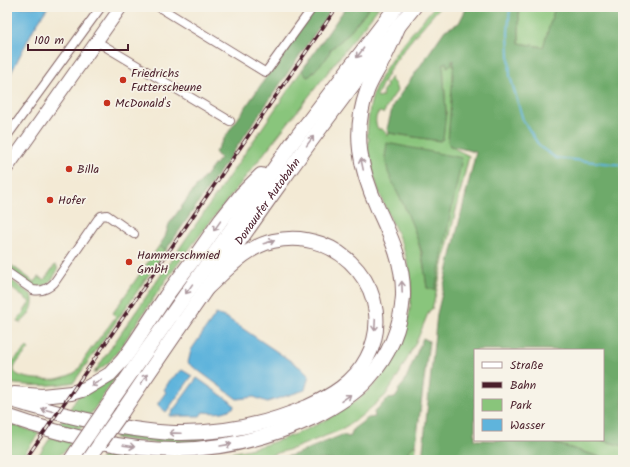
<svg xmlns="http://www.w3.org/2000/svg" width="630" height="467" viewBox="0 0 630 467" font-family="Kalam,sans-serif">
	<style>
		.green { fill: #89c57b; stroke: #6a7253; fill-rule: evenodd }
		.forest { fill: #6eaa6b; stroke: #5c644b }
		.water { fill: #5fb4dc; stroke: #546a84 }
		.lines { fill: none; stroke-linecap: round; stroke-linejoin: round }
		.stream { stroke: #5fb4dc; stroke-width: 2 }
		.street-casing { stroke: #856666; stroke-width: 10 }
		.primary-casing { stroke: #856666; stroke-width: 14 }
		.highway-casing { stroke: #856666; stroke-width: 16 }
		.street { stroke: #fff; stroke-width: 8 }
		.primary { stroke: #fff; stroke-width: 12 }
		.highway { stroke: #fff; stroke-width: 14 }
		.rail-casing { stroke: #4a1f2b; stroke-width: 3.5 }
		.rail { stroke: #f7f3e8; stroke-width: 2; stroke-dasharray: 6; stroke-linecap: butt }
		.highway-bridge-casing { stroke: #856666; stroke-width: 16; stroke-linecap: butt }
		.highway-bridge { stroke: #fff; stroke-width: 14 }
		.oneway { stroke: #ae9aa0 }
		.poi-dot { fill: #c8321e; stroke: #f7f3e8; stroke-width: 1.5 }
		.labels { text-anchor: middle; stroke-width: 3.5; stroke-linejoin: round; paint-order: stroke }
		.poi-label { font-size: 12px; fill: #4a1f2b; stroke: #f7f3e8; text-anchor: start }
		.street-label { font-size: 12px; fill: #4a1f2b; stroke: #f7f3e8 }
	</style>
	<rect width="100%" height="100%" fill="#f7f3e8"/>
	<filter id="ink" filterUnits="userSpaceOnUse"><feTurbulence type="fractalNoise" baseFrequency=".025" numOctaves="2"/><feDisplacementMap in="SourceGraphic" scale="8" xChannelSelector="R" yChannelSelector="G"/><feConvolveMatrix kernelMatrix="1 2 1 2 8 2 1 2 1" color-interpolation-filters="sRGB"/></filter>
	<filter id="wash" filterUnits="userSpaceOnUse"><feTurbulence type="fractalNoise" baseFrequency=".012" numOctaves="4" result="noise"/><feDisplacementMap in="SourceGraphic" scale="16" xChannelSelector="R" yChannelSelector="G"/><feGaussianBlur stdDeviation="0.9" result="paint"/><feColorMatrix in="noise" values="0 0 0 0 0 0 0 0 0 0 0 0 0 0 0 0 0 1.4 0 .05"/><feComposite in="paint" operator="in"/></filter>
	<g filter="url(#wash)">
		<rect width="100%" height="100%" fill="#f3ead5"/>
		<path class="green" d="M370,7H379L196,240L166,280L118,351L109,362L93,374L302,70L307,77L311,75L316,69L326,59L331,49L345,37Z
			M434,7H440C416,35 389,62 377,97L378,98L382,97L383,90L387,87L386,84L391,77L392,81L395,84L397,91L390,101L383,114L381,112L378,113C375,118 375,123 378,129C383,128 385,132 388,136L389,133L440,141L446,113L443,63L446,62L447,66L455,60L448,141L450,146L469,156L436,293L432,309L429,311L418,338L398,376L385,396L360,417L350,424L338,431L295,448L254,460H100L107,449C129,451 151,455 173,456C183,457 194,456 204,456C258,453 335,425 374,385C382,377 387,368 393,358C396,353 399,348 401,342C409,326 412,301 411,283C409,255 397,233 386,209C380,195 375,181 371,166V165L370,164L368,149L369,138L367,137C368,121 369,104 375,89C388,58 413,32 434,7ZM462,158L427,288C423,250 414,223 396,190Z
			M519,7H555L544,47L519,43Z
			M159,246L166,250L74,382C51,387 30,386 7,383V363L14,360L27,347L29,349C25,354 15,363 14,369C13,380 48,380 56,379C61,378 69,376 74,373C80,370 82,362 86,356C95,342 107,330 116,316L113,313Z
			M7,262L34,282L37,278L39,277L44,280L55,265L57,266C58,271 56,273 53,278C50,282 45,286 40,287C31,288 14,272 7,267Z
			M7,280L12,281L32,295C36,305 29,317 20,323L17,322L30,302L7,285Z
			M116,377L90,415L69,410L79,395Z
			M63,419L84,424L79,430L58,425Z
			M7,423L39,433L20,460H7Z
			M120,431L214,435L215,443C183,446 147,443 115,438Z
			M51,437L71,442L67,449L53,460H35Z
			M555,440H601L623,446V460H610L554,443Z
			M416,444L414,460H407L408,451Z"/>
		<path class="forest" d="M314,7H333L166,250L159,246L165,237L169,224L192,192L220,158L215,152Z
			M346,7H370L345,37L331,49L326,59L316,69L311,75L307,77L302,70Z
			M467,7H519V43L543,47L555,7H623V446L601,440H603V350H475V440H555L554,443L610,460H422L437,314L476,152L450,146L448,141L454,60L452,61V64L447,67L446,62L443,64L446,113L443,139L440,141L389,133L387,129L393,105L445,30L459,23Z
			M387,143L462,158L435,290L427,288L422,253L415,232L406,210L396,190L388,172L385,157Z
			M423,338L429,341L416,444L408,451L407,460H274L296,454L342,435L350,437L353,429L368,418L375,417L374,412L388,399L395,398L399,392L398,390L404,383Z"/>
		<path class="water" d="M7,7H48L34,28L7,81Z
			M216,314L227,318L301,368L309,376L305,390L267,402L254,397L237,399L188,363L191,350Z
			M182,370L192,376L166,412L158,405V403L166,392L164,390L170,380Z
			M197,378L231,402L234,406V407C224,414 215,413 203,412L200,416H169Z"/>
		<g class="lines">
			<path class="stream" d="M510,7L508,33L510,76L523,120L540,147L556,158L623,165"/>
		</g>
	</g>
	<g filter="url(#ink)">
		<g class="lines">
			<g class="street-casing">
				<path id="street" d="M159,7L263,71L266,72L313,7
					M96,41L230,121
					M7,136L101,7
					M7,272L33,290C42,292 48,289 54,283L98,219L101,216L107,215L134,234"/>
			</g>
			<g class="primary-casing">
				<path id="primary" d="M7,168L121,7"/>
			</g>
			<g class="highway-casing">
				<g id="highway">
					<path d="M14,394L42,396L71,393L85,389L110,374L123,360L133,346L166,296L195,257L221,220L241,195L261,175"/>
					<path d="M7,398C14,401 22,403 29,405C47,410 65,415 83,419C113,426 144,432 175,433C220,434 265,425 307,407C331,396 354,383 367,358C400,296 341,225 273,241C246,247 227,270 207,288"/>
					<path d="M107,407L292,143L396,7"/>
					<path id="s1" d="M122,412C216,274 309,136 414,7"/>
					<path d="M7,416C59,434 120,450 175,450C223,449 269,438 312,418C332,408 353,396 368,379C389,356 401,327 403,296C404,264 391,237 378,209C360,169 352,133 367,91C371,80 378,70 383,60C389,49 394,37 399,25"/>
					<path d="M71,460L77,451"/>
					<path d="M88,460L100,443"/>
				</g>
			</g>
			<use href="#street" class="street"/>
			<use href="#primary" class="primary"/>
			<use href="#highway" class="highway"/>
			<g class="rail-casing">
				<path id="rail" d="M25,460L337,7"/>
			</g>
			<use href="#rail" class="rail"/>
			<g class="highway-bridge-casing">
				<path id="highway-bridge" d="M100,443L122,412
					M77,451L107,407"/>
			</g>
			<use href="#highway-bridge" class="highway-bridge"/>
		</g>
		<defs><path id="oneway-shaft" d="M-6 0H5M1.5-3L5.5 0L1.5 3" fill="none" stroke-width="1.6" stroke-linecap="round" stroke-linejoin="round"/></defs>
		<g class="oneway">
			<use href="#oneway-shaft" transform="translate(360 53) rotate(127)"/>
			<use href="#oneway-shaft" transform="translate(310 141) rotate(-54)"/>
			<use href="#oneway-shaft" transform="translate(362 164) rotate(-102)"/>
			<use href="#oneway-shaft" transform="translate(217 226) rotate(125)"/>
			<use href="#oneway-shaft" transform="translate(269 242) rotate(-16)"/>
			<use href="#oneway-shaft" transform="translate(402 287) rotate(-92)"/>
			<use href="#oneway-shaft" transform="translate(189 289) rotate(125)"/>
			<use href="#oneway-shaft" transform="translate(375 325) rotate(93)"/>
			<use href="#oneway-shaft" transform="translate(144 379) rotate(-56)"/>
			<use href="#oneway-shaft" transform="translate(96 383) rotate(150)"/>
			<use href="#oneway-shaft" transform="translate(346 398) rotate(-35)"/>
			<use href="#oneway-shaft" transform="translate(47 410) rotate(-165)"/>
			<use href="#oneway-shaft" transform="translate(175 433) rotate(-178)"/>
			<use href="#oneway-shaft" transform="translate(226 445) rotate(-10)"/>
			<use href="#oneway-shaft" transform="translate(129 446) rotate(8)"/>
		</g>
	</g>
	<g class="poi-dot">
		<circle cx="123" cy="80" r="4"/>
		<circle cx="107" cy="103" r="4"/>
		<circle cx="69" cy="169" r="4"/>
		<circle cx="50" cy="200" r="4"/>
		<circle cx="129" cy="262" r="4"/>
	</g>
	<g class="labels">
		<g class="poi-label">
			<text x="131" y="77">Friedrichs<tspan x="131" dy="14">Futterscheune</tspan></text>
			<text x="115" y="107">McDonald's</text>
			<text x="77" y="173">Billa</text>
			<text x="58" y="204">Hofer</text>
			<text x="137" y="259">Hammerschmied<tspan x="137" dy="14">GmbH</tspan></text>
		</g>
		<g class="street-label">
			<text dy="4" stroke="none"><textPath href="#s1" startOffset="256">Donauufer Autobahn</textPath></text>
		</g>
	</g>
	<rect width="630" height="467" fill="none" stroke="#f7f3e8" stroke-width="24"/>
	<rect x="474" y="349" width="130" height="92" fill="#f7f3e8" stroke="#b29e9c"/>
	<rect x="482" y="362" width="20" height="6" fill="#ffffff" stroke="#b29e9c"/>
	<text x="510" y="369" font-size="12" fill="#4a1f2b">Straße</text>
	<rect x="482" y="382" width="20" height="6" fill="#4a1f2b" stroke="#b29e9c"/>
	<text x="510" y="389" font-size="12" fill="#4a1f2b">Bahn</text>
	<rect x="482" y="399" width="20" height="12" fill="#89c57b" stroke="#b29e9c"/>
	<text x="510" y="409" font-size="12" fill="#4a1f2b">Park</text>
	<rect x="482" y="419" width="20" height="12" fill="#5fb4dc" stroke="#b29e9c"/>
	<text x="510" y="429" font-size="12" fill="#4a1f2b">Wasser</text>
	<path d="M28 44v6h100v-6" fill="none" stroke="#4a1f2b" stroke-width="2"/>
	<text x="34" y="44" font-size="12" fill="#4a1f2b" stroke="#f7f3e8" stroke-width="3" paint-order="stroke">100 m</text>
</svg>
